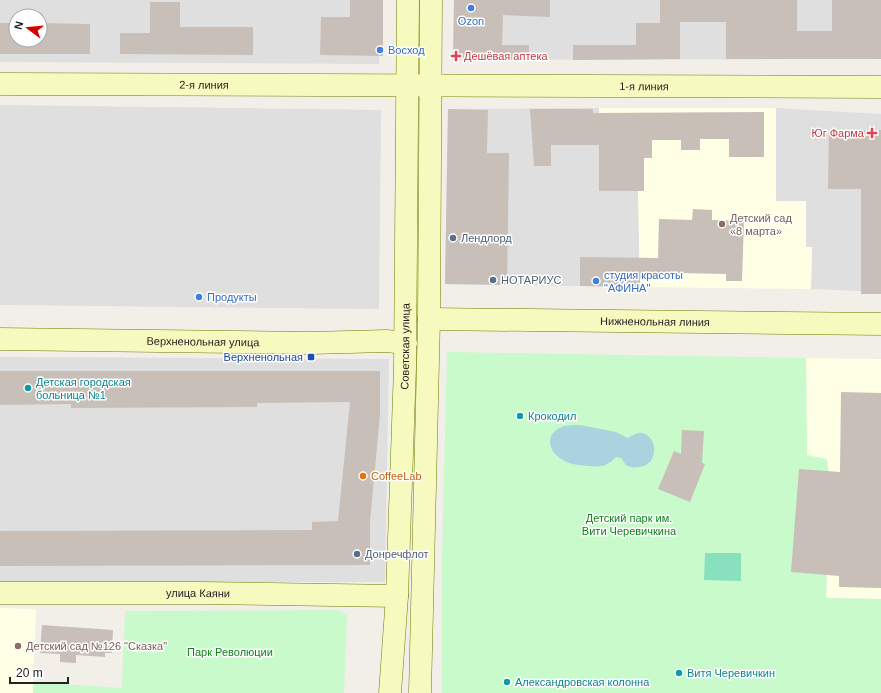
<svg xmlns="http://www.w3.org/2000/svg" width="881" height="693" viewBox="0 0 881 693" font-family="Arial,sans-serif">
	<style>
		.residential { fill: #e0dfdf; fill-rule: evenodd }
		.education { fill: #ffffe5 }
		.park { fill: #c8facc }
		.pitch { fill: #88e0be }
		.water { fill: #aad3df }
		.building { fill: #c7bfb8 }
		.lines { fill: none; stroke-linecap: round; stroke-linejoin: round }
		.secondary-casing { stroke: #707d05; stroke-width: 23 }
		.secondary { stroke: #f7fabf; stroke-width: 22 }
		.shop-dot { fill: #3f7fe0; stroke: #fff; stroke-width: 1.5 }
		.health-dot { fill: #e0444e; stroke: #fff; stroke-width: 1.5 }
		.education-dot { fill: #8d6e63; stroke: #fff; stroke-width: 1.5 }
		.service-dot { fill: #5c6f8a; stroke: #fff; stroke-width: 1.5 }
		.transit-dot { fill: #1a4fb4; stroke: #fff; stroke-width: 1.5 }
		.culture-dot { fill: #0f9aa8; stroke: #fff; stroke-width: 1.5 }
		.food-dot { fill: #e8710a; stroke: #fff; stroke-width: 1.5 }
		.labels { text-anchor: middle; stroke-width: 3; stroke-linejoin: round; paint-order: stroke }
		.shop-label { font-size: 11px; fill: #366cbe; stroke: #fff; text-anchor: start }
		.health-label { font-size: 11px; fill: #be3a42; stroke: #fff; text-anchor: start }
		.street-label { font-size: 11px; fill: #222; stroke: #fff }
		.education-label { font-size: 11px; fill: #785e54; stroke: #fff; text-anchor: start }
		.service-label { font-size: 11px; fill: #4e5e75; stroke: #fff; text-anchor: start }
		.transit-label { font-size: 11px; fill: #164399; stroke: #fff; text-anchor: end }
		.culture-label { font-size: 11px; fill: #0d838f; stroke: #fff; text-anchor: start }
		.food-label { font-size: 11px; fill: #c56008; stroke: #fff; text-anchor: start }
		.park-label { font-size: 11px; fill: #0c8416; stroke: #fff }
	</style>
	<rect width="100%" height="100%" fill="#f2efe9"/>
	<path class="residential" d="M0,0H380L379,64L0,62ZM16,16H40V40H16Z
		M454,0H881V59L453,60Z
		M0,105L381,110L379,309L0,305Z
		M599,108V191H638L640,287L445,284L448,109Z
		M776,108L881,114V292L811,289L812,248L806,247V201H776Z
		M0,357L389,359L385,582H0Z"/>
	<path class="education" d="M599,108H776V201H806V247H812L811,289L640,287L638,191H599Z
		M806,358L881,359V599L826,598L830,484L807,455Z
		M0,608L36,609L33,693H0Z"/>
	<path class="park" d="M447,352L806,358L807,455L827,459L830,484L826,598L881,599V693H442V562Z
		M339,610L347,616L344,693H33L34,682L122,688L125,611Z"/>
	<path class="pitch" d="M705,553H741V581L704,580Z"/>
	<path class="water" d="M580,425L616,432L628,438C632,436 637,432 642,433C658,436 660,466 638,467C634,468 629,467 626,465C624,463 623,460 621,458L616,457C606,467 601,467 588,466C579,465 571,465 563,460C547,451 544,433 564,426C569,425 575,425 580,425Z"/>
	<path class="building" d="M350,0H383V56L320,55L321,17H350Z
		M454,0H550V17L503,15L502,45H529V60L453,59Z
		M660,0H797V31H832V0H881V59H726V22H680V59L573,60V45H636V23H660Z
		M150,2H180V27H253V55L120,54V33H150Z
		M0,23H16V40H40V23L90,24V54H0Z
		M448,109L488,110L487,153H509L507,285L445,284Z
		M530,109H593V113L764,112V157H729V139H700V150H681V140H652V158H644V191H599V145H551V166H534Z
		M829,130H881V294H861V189H828Z
		M693,209L712,210V220L744,221L742,281H726V274L677,273V279L640,278V287L580,286V257L658,258L659,219L692,220Z
		M0,371H380V415L370,521V565L0,566V531L312,530V522L338,521L350,402L257,403V407L71,408V404L0,405Z
		M841,392L881,393V588L839,587V576L791,572L799,469L840,472Z
		M682,430L704,431L702,463L705,464L690,502L658,489L674,451L681,454Z
		M42,625L113,630L112,653H105V657L76,655V663L60,662V654L40,653Z"/>
	<g class="lines">
		<g class="secondary-casing">
			<g id="secondary">
				<path id="s1" d="M0,84L881,87"/>
				<path id="s2" d="M429,319L881,324"/>
				<path id="s3" d="M0,339L311,343L386,341L406,343"/>
				<path id="s4" d="M0,593H202L397,596"/>
				<path id="s5" d="M390,693L397,596L405,367L408,0"/>
				<path d="M420,693L429,319L431,0"/>
			</g>
		</g>
		<use href="#secondary" class="secondary"/>
	</g>
	<g class="shop-dot">
		<circle cx="471" cy="8" r="4"/>
		<circle cx="380" cy="50" r="4"/>
		<circle cx="596" cy="281" r="4"/>
		<circle cx="199" cy="297" r="4"/>
	</g>
	<g class="health-dot">
		<path d="M454 50h4v4h4v4h-4v4h-4v-4h-4v-4h4z"/>
		<path d="M870 127h4v4h4v4h-4v4h-4v-4h-4v-4h4z"/>
	</g>
	<g class="education-dot">
		<circle cx="722" cy="224" r="4"/>
		<circle cx="18" cy="646" r="4"/>
	</g>
	<g class="service-dot">
		<circle cx="453" cy="238" r="4"/>
		<circle cx="493" cy="280" r="4"/>
		<circle cx="357" cy="554" r="4"/>
	</g>
	<rect class="transit-dot" x="307" y="353" width="8" height="8" rx="2"/>
	<g class="culture-dot">
		<circle cx="28" cy="388" r="4"/>
		<circle cx="520" cy="416" r="4"/>
		<circle cx="679" cy="673" r="4"/>
		<circle cx="507" cy="682" r="4"/>
	</g>
	<circle class="food-dot" cx="363" cy="476" r="4"/>
	<g class="labels">
		<g class="shop-label">
			<text x="471" y="25" text-anchor="middle">Ozon</text>
			<text x="388" y="54">Восход</text>
			<text x="604" y="279">студия красоты<tspan x="604" dy="13">"АФИНА"</tspan></text>
			<text x="207" y="301">Продукты</text>
		</g>
		<g class="health-label">
			<text x="464" y="60">Дешёвая аптека</text>
			<text x="864" y="137" text-anchor="end">Юг Фарма</text>
		</g>
		<g class="street-label">
			<text dy="4" stroke="none"><textPath href="#s1" startOffset="204">2-я линия</textPath></text>
			<text dy="4" stroke="none"><textPath href="#s1" startOffset="644">1-я линия</textPath></text>
			<text dy="4" stroke="none"><textPath href="#s2" startOffset="226">Нижненольная линия</textPath></text>
			<text dy="4" stroke="none"><textPath href="#s3" startOffset="203">Верхненольная улица</textPath></text>
			<text dy="4" stroke="none"><textPath href="#s5" startOffset="347">Советская улица</textPath></text>
			<text dy="4" stroke="none"><textPath href="#s4" startOffset="198">улица Каяни</textPath></text>
		</g>
		<g class="education-label">
			<text x="730" y="222">Детский сад<tspan x="730" dy="13">«8 марта»</tspan></text>
			<text x="26" y="650">Детский сад №126 "Сказка"</text>
		</g>
		<g class="service-label">
			<text x="461" y="242">Лендлорд</text>
			<text x="501" y="284">НОТАРИУС</text>
			<text x="365" y="558">Донречфлот</text>
		</g>
		<g class="transit-label">
			<text x="303" y="361">Верхненольная</text>
		</g>
		<g class="culture-label">
			<text x="36" y="386">Детская городская<tspan x="36" dy="13">больница №1</tspan></text>
			<text x="528" y="420">Крокодил</text>
			<text x="687" y="677">Витя Черевичкин</text>
			<text x="515" y="686">Александровская колонна</text>
		</g>
		<g class="food-label">
			<text x="371" y="480">CoffeeLab</text>
		</g>
		<g class="park-label">
			<text x="629" y="522">Детский парк им.<tspan x="629" dy="13">Вити Черевичкина</tspan></text>
			<text x="230" y="656">Парк Революции</text>
		</g>
	</g>
	<g transform="translate(28 28) rotate(286)"><circle r="19" fill="#ffffff" stroke="#a7a7a7"/>
	<path d="M0-3L7 15L0 10L-7 15Z" fill="#d40000"/>
	<text y="-6" font-size="11" font-weight="bold" text-anchor="middle" fill="#222222">N</text>
	</g>
	<path d="M10 677v6h58v-6" fill="none" stroke="#222222" stroke-width="2"/>
	<text x="16" y="677" font-size="12" fill="#222222" stroke="#ffffff" stroke-width="3" paint-order="stroke">20 m</text>
</svg>
